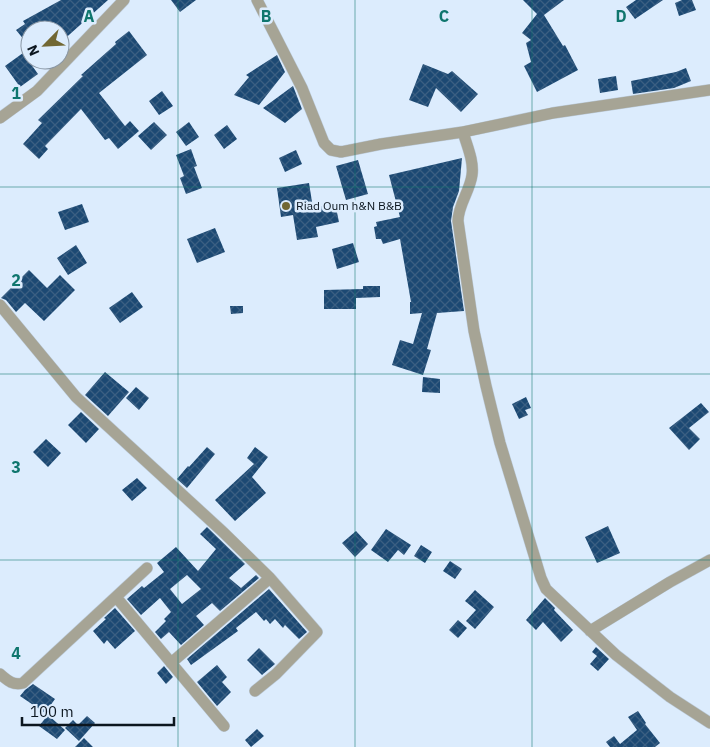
<svg xmlns="http://www.w3.org/2000/svg" width="710" height="747" viewBox="0 0 710 747" font-family="'IBM Plex Sans',sans-serif">
	<style>
		.building { fill: url(#building-cross-hatch); fill-rule: evenodd }
		.lines { fill: none; stroke-linecap: round; stroke-linejoin: round }
		.minor-casing { stroke: #bbcad9; stroke-width: 12 }
		.minor { stroke: #a6a495; stroke-width: 11 }
		.grid { fill: none; stroke: #0f766e; stroke-width: 1; stroke-opacity: 0.55 }
		.poi-dot { fill: #716733; stroke: #dcecfd; stroke-width: 2 }
		.labels { text-anchor: middle; stroke-width: 5; stroke-linejoin: round; paint-order: stroke }
		.poi-label { font-size: 12px; fill: #0c161f; stroke: #dcecfd; text-anchor: start }
		.grid-label { font-size: 16px; text-anchor: middle; font-weight: bold; fill: #0f766e; stroke: #dcecfd; stroke-width: 5; stroke-linejoin: round; paint-order: stroke }
	</style>
	<defs>
		<pattern id="building-cross-hatch" width="8" height="8" patternUnits="userSpaceOnUse" patternTransform="scale(1.25)"><rect width="8" height="8" fill="#1c4973"/><path d="M0 0l8 8M0 8l8-8" fill="none" stroke="#3b5f82"/></pattern>
	</defs>
	<rect width="100%" height="100%" fill="#dcecfd"/>
	<path class="building" d="M61,0H108L60,43V30H30V37L25,41L16,30L25,24L23,21Z
		M171,0H196L180,12Z
		M523,0H564L544,15L563,46L565,45L578,70L537,92L524,66L531,62L526,43L531,40L522,33L537,14Z
		M636,0H663L635,19L626,7Z
		M682,0H692L696,10L679,16L675,3Z
		M129,31L147,55L99,93L125,126L130,121L139,131L118,149L109,138L105,140L81,109L45,146L48,149L39,159L23,144L42,123L38,120L83,76L81,75L116,44L115,42Z
		M23,53L38,74L20,87L5,66Z
		M277,55L285,72L259,105L234,95L249,77L246,75Z
		M423,64L448,74L452,71L478,94L461,112L436,88L428,107L409,100Z
		M686,68L691,81L674,88L633,94L631,81L676,72Z
		M616,76L618,90L600,93L598,79Z
		M293,86L302,109L285,123L263,108Z
		M162,91L173,106L159,115L149,101Z
		M154,122L167,135L151,150L138,136Z
		M189,122L199,137L186,146L176,132Z
		M227,125L237,139L224,149L214,135Z
		M191,149L197,166L194,167L202,188L186,194L180,178L184,176L176,155Z
		M296,150L302,164L285,172L279,158Z
		M462,158L459,191L453,207L451,221L464,311L437,313L427,349L431,350L423,375L392,365L400,340L413,344L422,313L410,314V302H411L400,239L383,244L381,239H376L374,227L377,226L376,222L400,217L389,175Z
		M358,160L368,194L346,200L336,166Z
		M309,183L313,208L335,203L339,222L316,227L318,237L297,240L293,215L281,217L277,188Z
		M82,204L89,222L65,230L58,212Z
		M215,228L225,252L197,263L187,239Z
		M353,243L359,262L337,269L332,249Z
		M76,245L87,263L68,275L57,258Z
		M29,270L47,288L60,275L75,290L44,321L25,303L16,312L6,300L1,298Z
		M363,286H380V297L356,298V309H324V290L363,289Z
		M132,292L143,307L120,323L109,308Z
		M230,306H243V313L231,314Z
		M105,372L129,392L108,416L85,395Z
		M423,377L440,379V393L422,392Z
		M136,387L149,398L139,410L126,398Z
		M526,397L531,408L525,410L528,415L519,419L512,404Z
		M701,403L709,412L689,428L700,439L689,450L669,428Z
		M81,412L99,429L86,443L68,425Z
		M46,439L61,453L48,467L33,452Z
		M207,447L215,454L187,488L177,479L188,466L189,467Z
		M255,447L268,457L252,477L266,493L235,521L215,500L254,464L247,458Z
		M137,478L147,488L132,501L122,490Z
		M608,526L620,553L597,563L585,537Z
		M207,527L245,564L229,578L241,588L256,575L259,578L220,611L212,603L196,616L204,625L181,645L169,632L161,639L155,632L166,621L164,619L171,612L160,598L141,615L127,599L142,586L144,588L164,572L157,563L176,547L198,571L216,549L200,534ZM187,575L201,589L182,604L170,589Z
		M386,529L411,545L404,555L398,550L388,562L371,550Z
		M356,531L368,544L355,557L342,543Z
		M421,545L432,552L425,563L414,556Z
		M450,561L462,569L455,579L443,571Z
		M269,589L307,632L299,639L285,625L283,628L275,619L270,624L266,619L264,621L256,612L236,628L238,631L191,665L187,659Z
		M475,590L494,607L475,629L466,621L476,610L465,601Z
		M545,598L555,608L554,610L573,630L561,642L543,622L536,630L526,620Z
		M115,608L135,631L115,649L107,640L104,644L93,631L106,619L104,618Z
		M458,620L467,628L458,638L449,630Z
		M596,647L609,659L598,671L590,664L597,656L592,652Z
		M259,648L275,664L262,675L247,660Z
		M217,665L227,677L222,682L231,692L217,706L197,682Z
		M164,666L173,677L166,684L157,673Z
		M33,684L55,699L45,713L20,696L25,690Z
		M638,711L646,723L645,724L660,743L655,747H610L606,742L614,736L620,744L637,730L628,717Z
		M48,715L65,730L57,739L39,726Z
		M87,716L95,723L79,741L65,728L73,720L78,725Z
		M257,729L264,736L251,747L245,740Z
		M84,738L93,747H75Z"/>
	<g class="lines">
		<g class="minor-casing">
			<path id="minor" d="M257,0L302,88L324,143L331,150L341,152L381,144L463,132C467,146 474,161 472,175C470,191 458,205 458,221L474,331L486,386L500,443L541,578L546,589L616,655L670,697L710,723
				M0,118L37,91L124,0
				M463,132L553,113L710,90
				M0,305L76,397L223,532L270,578L317,632L276,674L255,691
				M116,597L224,726
				M590,631L670,582L710,560
				M171,663L270,578
				M0,674C7,680 13,686 23,683L147,568"/>
		</g>
		<use href="#minor" class="minor"/>
	</g>
	<path class="grid" d="M178,0V747M355,0V747M532,0V747M0,187H710M0,374H710M0,560H710"/>
	<circle class="poi-dot" cx="286" cy="206" r="5"/>
	<g class="labels">
		<g class="poi-label">
			<text x="296" y="210">Riad Oum h&amp;N B&amp;B</text>
		</g>
	</g>
	<g class="grid-label">
		<text x="89" y="22">A</text>
		<text x="266" y="22">B</text>
		<text x="444" y="22">C</text>
		<text x="621" y="22">D</text>
		<text x="16" y="99">1</text>
		<text x="16" y="286">2</text>
		<text x="16" y="473">3</text>
		<text x="16" y="659">4</text>
	</g>
	<g transform="translate(45 45) rotate(246)"><circle r="24" fill="#dcecfd" stroke="#8996a4"/>
	<path d="M0-4L9 19L0 12L-9 19Z" fill="#716733"/>
	<text y="-8" font-size="14" font-weight="bold" text-anchor="middle" fill="#0c161f">N</text>
	</g>
	<path d="M22 717v8h152v-8" fill="none" stroke="#0c161f" stroke-width="2.5"/>
	<text x="30" y="717" font-size="15" fill="#0c161f" stroke="#dcecfd" stroke-width="4" paint-order="stroke">100 m</text>
</svg>
